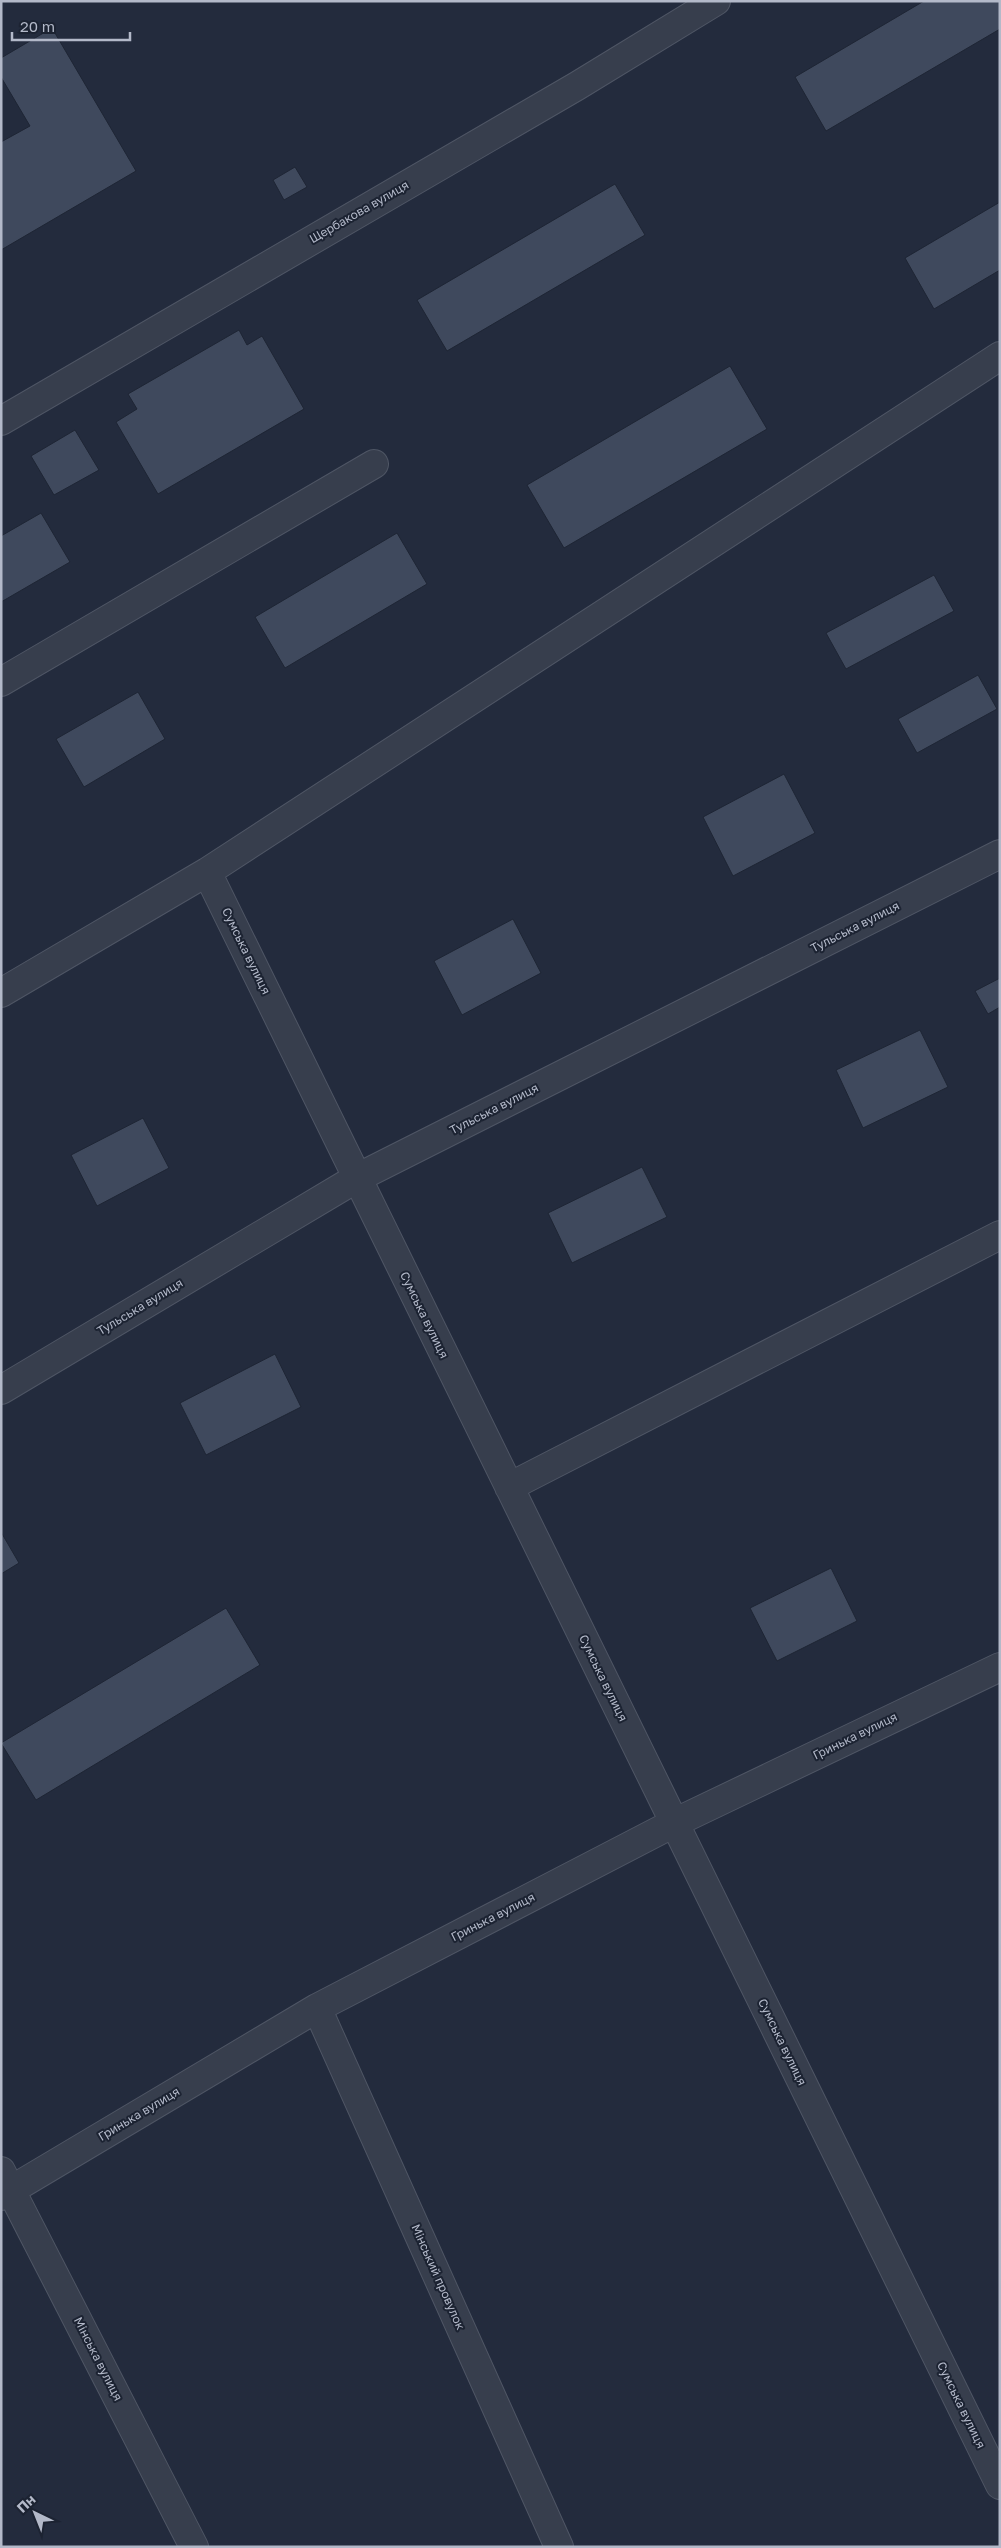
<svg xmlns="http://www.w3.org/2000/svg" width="1001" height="2548" viewBox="0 0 1001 2548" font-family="'Golos Text',sans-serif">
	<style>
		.building { fill: #3f495d; stroke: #1e2534 }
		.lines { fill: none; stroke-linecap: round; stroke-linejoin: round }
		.street-casing { stroke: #4f5665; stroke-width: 30 }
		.street { stroke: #373e4d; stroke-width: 28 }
		.labels { text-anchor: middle; stroke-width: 4; stroke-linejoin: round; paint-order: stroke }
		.street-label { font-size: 12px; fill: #b3b9c9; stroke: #1c2332 }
	</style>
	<rect width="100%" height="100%" fill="#232b3d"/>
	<path class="building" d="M924,1H1000V29L826,131L795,77Z
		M52,28L136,171L1,250V142L30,126L1,77V58Z
		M295,167L307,187L284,200L273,180Z
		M615,184L645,235L447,351L417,300Z
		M1000,202V270L934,309L905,258Z
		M239,330L247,345L262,336L304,409L158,494L116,422L137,409L128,394Z
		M730,366L767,429L564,548L527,485Z
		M75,430L99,470L54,495L31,456Z
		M41,513L70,562L1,602V536Z
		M397,533L427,584L285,668L255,617Z
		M934,575L954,611L846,669L826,633Z
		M978,675L997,709L917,753L898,719Z
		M138,692L165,739L84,787L56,739Z
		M784,774L815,833L733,876L703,817Z
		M513,919L541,973L462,1015L434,961Z
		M1000,978V1007L988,1014L975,991Z
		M920,1030L948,1087L863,1128L836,1070Z
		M143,1118L169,1168L97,1206L71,1155Z
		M642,1167L667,1217L572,1263L548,1213Z
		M275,1354L301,1407L206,1455L180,1403Z
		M1,1532L19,1563L1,1574Z
		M831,1568L857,1621L777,1661L750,1608Z
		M226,1608L260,1665L36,1800L1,1743Z"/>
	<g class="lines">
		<g class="street-casing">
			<path id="street" d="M1,421L577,86L716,1
				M1,682L374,464
				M207,872L1000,2485
				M1,993L207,872L1000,356
				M1,1390L357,1178L1000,854
				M509,1487L1000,1235
				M317,2008L559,2547
				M1,2171L194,2547
				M1,2196L317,2008L674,1823L1000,1667"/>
		</g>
		<use href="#street" class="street"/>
	</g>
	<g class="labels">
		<g class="street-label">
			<text transform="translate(359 212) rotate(-30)" y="4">Щербакова вулиця</text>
			<text transform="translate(855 927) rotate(-27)" y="4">Тульська вулиця</text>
			<text transform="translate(246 951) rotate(64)" y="4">Сумська вулиця</text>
			<text transform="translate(494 1109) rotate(-27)" y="4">Тульська вулиця</text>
			<text transform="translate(140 1307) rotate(-31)" y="4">Тульська вулиця</text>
			<text transform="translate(424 1315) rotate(64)" y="4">Сумська вулиця</text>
			<text transform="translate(603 1678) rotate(64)" y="4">Сумська вулиця</text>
			<text transform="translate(855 1736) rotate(-26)" y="4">Гринька вулиця</text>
			<text transform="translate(493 1917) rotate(-27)" y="4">Гринька вулиця</text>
			<text transform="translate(782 2042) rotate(64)" y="4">Сумська вулиця</text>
			<text transform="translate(139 2114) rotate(-31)" y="4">Гринька вулиця</text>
			<text transform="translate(438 2277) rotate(66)" y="4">Мінський провулок</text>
			<text transform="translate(98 2359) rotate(63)" y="4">Мінська вулиця</text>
			<text transform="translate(961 2405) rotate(64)" y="4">Сумська вулиця</text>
		</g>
	</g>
	<rect width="1001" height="2548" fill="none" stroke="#b3b9c9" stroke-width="5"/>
	<g transform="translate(35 2513) rotate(317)" stroke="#1c2332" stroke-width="4" paint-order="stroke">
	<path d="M0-4L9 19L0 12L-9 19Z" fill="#b3b9c9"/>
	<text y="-8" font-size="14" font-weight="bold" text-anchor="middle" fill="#b3b9c9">Пн</text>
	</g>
	<path d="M12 32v8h118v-8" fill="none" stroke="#b3b9c9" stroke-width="2.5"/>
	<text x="20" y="32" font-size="15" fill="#b3b9c9" stroke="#1c2332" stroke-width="4" paint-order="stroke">20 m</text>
</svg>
